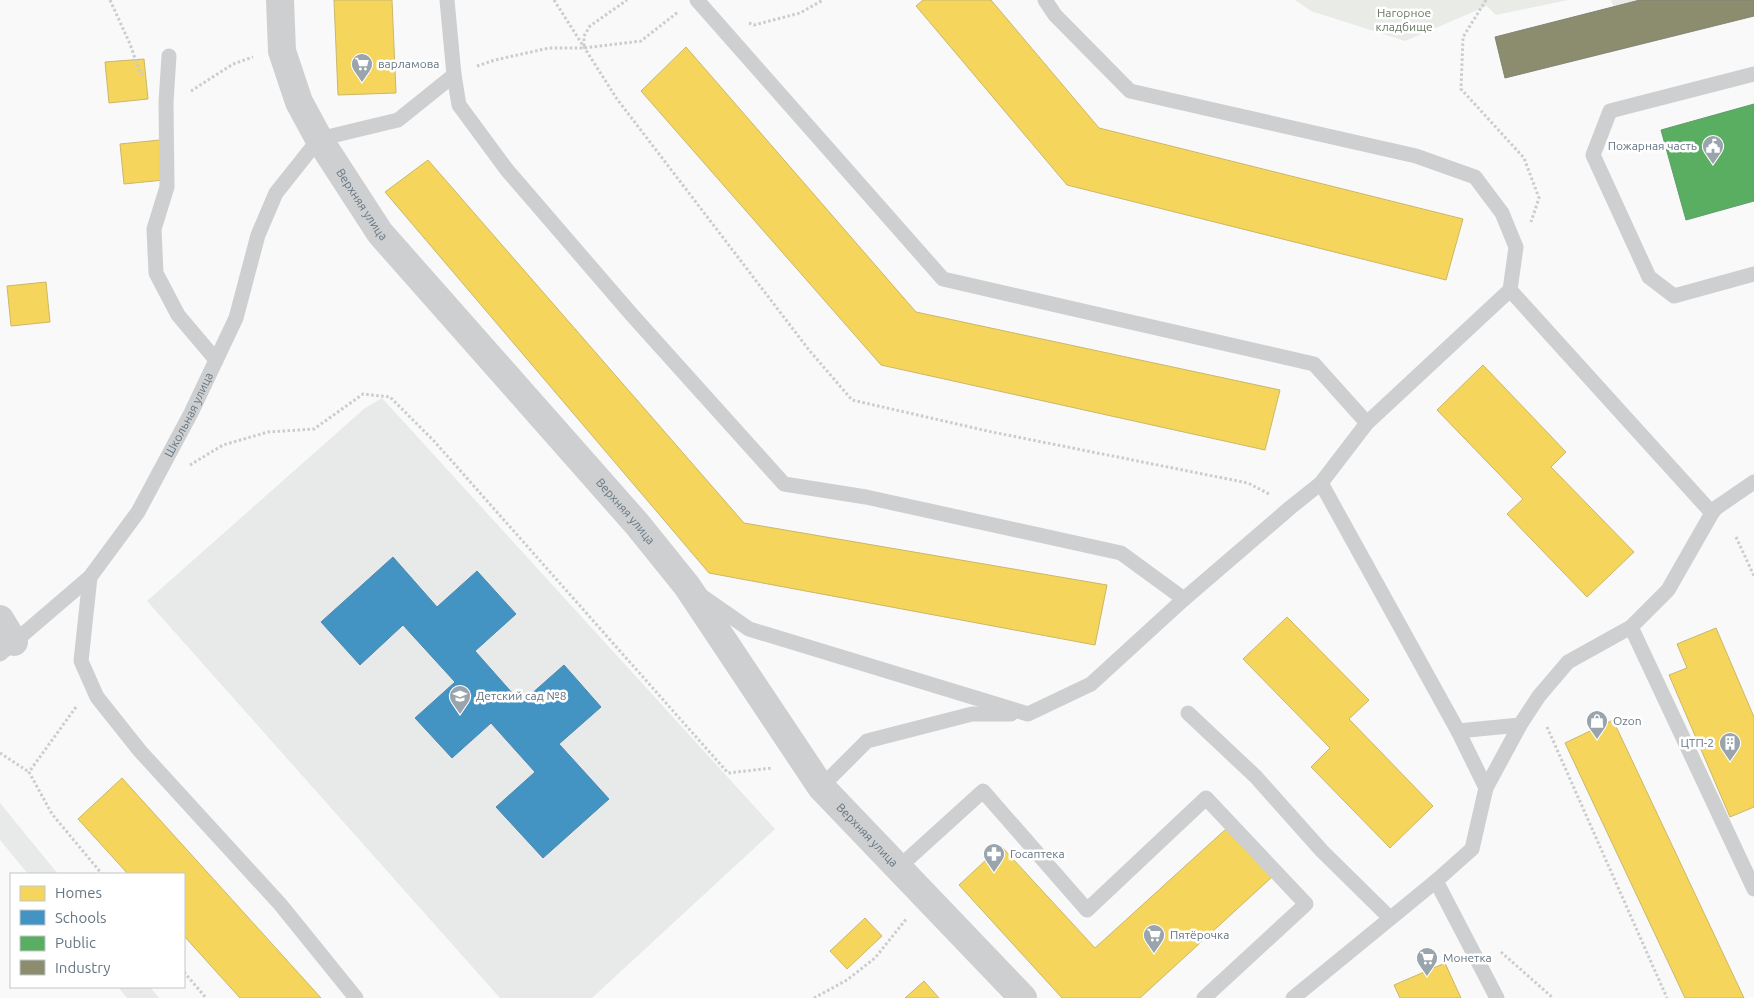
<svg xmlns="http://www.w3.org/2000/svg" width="1754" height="998" viewBox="0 0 1754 998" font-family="Ubuntu,sans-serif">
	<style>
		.built { fill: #e8e9e9 }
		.green { fill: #e8ebe6 }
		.homes { fill: #f6d55c; stroke: #cab868 }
		.schools { fill: #4393c3; stroke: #4d8ab0 }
		.public { fill: #5aae61; stroke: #5d9d6b }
		.industry { fill: #8c8c6e; stroke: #808574 }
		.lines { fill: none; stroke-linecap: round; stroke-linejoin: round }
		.path { stroke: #cbcccd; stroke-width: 3; stroke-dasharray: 2.5 2.5; stroke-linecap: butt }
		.service { stroke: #cecfd0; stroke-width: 15 }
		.minor { stroke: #cecfd0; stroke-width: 28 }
		.labels { text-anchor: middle; stroke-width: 5; stroke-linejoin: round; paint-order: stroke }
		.park-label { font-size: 12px; fill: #687a64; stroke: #fff }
		.poi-label { font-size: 12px; fill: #657683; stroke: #fff; text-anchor: start }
		.street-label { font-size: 12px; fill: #657683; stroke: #fff }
	</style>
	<rect width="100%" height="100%" fill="#f9f9f9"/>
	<path class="built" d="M382,398L775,829L592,998H500L147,601L365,408Z
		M0,803L58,874H28L0,840Z
		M118,987H150L159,998H127Z"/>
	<path class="green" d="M1295,0H1568L1496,15L1487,6L1405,41L1311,11Z
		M1611,0H1640L1614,7Z"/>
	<path class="homes" d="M334,0H392L396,93L338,95Z
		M923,0H991L1099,128L1463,219L1446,280L1067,185L916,6Z
		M686,47L916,312L1280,390L1265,450L881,365L641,91Z
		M144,59L148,99L109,103L105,62Z
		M160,140L164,180L124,184L120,144Z
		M428,160L744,523L1107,585L1095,645L709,573L385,192Z
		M46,282L50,322L11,326L7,286Z
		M1483,365L1566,452L1551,467L1634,552L1587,597L1507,514L1523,499L1437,410Z
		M1287,617L1369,700L1349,719L1433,806L1390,848L1311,767L1330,748L1243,659Z
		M1716,628L1754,717V807L1730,817L1669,675L1687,668L1677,644Z
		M1613,720L1744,998H1685L1565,743Z
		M122,778L321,998H240L184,936V874H128L78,819Z
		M1227,828L1272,877L1140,998H1062L959,885L1001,846L1095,948Z
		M865,918L882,936L847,969L830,951Z
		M1445,963L1461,998H1400L1394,985Z
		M924,981L939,998H905Z"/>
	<path class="schools" d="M393,557L437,607L477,571L516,614L475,651L521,703L564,665L601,707L559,744L609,799L543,858L496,807L535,772L491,723L452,758L415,718L455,682L403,625L360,665L321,622Z"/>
	<path class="public" d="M1754,104V201L1686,220L1661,130Z"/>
	<path class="industry" d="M1640,0H1754V16L1505,78L1495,37Z"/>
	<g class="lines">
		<path class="path" d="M110,0L130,44L140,73L145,75
			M554,0L617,99L809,350L852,400L992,432L1248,483L1271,495
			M1486,0L1463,37L1461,89L1524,158L1539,198L1531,222
			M749,23L754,25L800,13L823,0
			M584,46V36L590,26L627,0
			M477,66L495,60L549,48H584L641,41L678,12
			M191,91L233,64L253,57
			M190,465L223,445L268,432L314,429L363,394L390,397L434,441L728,773L772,768
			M1736,537L1754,576
			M76,707L29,772L52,814L102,874
			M1547,727L1667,998
			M0,753L29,772
			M1501,952L1553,998
			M184,972L206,998
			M814,998L847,980L875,958L907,918"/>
		<g class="service">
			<path d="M447,0L454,75L459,105L507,170L632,315L784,484L866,497L1121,553L1184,599"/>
			<path d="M697,0L943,279L1314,364L1367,423"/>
			<path d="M169,56L166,102L167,187L154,229L156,273L178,315L216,360"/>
			<path d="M1754,74L1610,111L1593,155L1649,277L1674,296L1754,274"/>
			<path d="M1510,290L1712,513"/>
			<path d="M1321,483L1458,731L1486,788"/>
			<path d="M90,577L81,661L97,697L140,751L280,904L356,998"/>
			<path d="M703,597L749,629L1028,714L1091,684L1184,599L1291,507L1321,483L1367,423L1510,290L1516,247L1502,213L1475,177L1416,156L1130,91L1055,15L1045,0"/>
			<path d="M1631,627L1754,889"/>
			<path id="s1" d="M0,654L90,577L138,512L191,413L236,318L258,235L276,193L319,139L398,120L454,75"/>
			<path d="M1188,713L1256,777L1322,851L1390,918"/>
			<path d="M1458,731L1520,725"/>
			<path d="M821,787L867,741L972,714H1011"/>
			<path d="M898,868L983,791L1087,910L1206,798L1306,904L1204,998"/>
			<path d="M1436,881L1497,998"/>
			<path d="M1293,998L1436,881L1472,849L1486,788L1520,725L1539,696L1568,662L1631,627L1668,590L1712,513L1716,508L1754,482"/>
		</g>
		<g class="minor">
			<path id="s2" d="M280,0L282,51L299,102L319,139L380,233L637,524L687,586L821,787L1023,998"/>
			<path d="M0,619L14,642"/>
		</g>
	</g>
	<defs>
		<g id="supermarket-pin" transform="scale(1.125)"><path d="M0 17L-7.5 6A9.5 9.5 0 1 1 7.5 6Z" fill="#99a4ac" stroke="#fff"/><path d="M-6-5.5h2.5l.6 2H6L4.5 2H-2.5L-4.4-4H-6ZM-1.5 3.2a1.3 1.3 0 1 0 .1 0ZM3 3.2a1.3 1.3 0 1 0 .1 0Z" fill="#fff"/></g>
		<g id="civic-pin" transform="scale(1.125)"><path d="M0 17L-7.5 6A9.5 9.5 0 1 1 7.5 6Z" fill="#99a4ac" stroke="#fff"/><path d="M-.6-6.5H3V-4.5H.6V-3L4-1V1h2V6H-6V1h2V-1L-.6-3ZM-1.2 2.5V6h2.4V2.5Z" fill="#fff"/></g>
		<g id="school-pin" transform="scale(1.125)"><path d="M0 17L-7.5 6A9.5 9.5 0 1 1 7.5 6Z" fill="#99a4ac" stroke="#fff"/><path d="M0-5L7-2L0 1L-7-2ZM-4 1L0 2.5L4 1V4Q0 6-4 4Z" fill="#fff"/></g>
		<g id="shop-pin" transform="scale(1.125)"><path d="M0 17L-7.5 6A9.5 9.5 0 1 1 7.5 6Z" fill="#99a4ac" stroke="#fff"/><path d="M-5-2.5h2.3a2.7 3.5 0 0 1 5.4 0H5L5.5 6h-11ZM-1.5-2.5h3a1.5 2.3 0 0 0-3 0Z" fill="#fff"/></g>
		<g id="building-pin" transform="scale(1.125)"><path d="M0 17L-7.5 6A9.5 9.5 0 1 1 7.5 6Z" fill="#99a4ac" stroke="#fff"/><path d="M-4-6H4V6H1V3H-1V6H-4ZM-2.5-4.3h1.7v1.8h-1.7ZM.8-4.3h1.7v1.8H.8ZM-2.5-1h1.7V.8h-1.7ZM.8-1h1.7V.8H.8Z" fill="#fff"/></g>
		<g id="pharmacy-pin" transform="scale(1.125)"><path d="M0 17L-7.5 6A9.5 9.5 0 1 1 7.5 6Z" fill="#99a4ac" stroke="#fff"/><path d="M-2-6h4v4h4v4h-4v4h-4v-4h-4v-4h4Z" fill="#fff"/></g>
	</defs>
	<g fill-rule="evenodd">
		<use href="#supermarket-pin" x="362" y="64"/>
		<use href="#civic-pin" x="1713" y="146"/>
		<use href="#school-pin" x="460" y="696"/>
		<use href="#shop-pin" x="1597" y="721"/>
		<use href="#building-pin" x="1730" y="743"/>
		<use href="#pharmacy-pin" x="994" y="854"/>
		<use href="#supermarket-pin" x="1154" y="935"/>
		<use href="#supermarket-pin" x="1427" y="958"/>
	</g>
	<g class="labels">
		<g class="park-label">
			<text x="1404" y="17">Нагорное<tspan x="1404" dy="14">кладбище</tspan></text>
		</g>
		<g class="poi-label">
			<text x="378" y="68">варламова</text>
			<text x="1697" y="150" text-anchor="end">Пожарная часть</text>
			<text x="476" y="700">Детский сад №8</text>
			<text x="1613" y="725">Ozon</text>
			<text x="1714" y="747" text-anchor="end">ЦТП-2</text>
			<text x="1010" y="858">Госаптека</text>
			<text x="1170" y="939">Пятёрочка</text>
			<text x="1443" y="962">Монетка</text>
		</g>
		<g class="street-label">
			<text dy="4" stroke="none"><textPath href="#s2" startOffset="225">Верхняя улица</textPath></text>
			<text dy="4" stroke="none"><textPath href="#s1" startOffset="309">Школьная улица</textPath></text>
			<text dy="4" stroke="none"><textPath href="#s2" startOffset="630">Верхняя улица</textPath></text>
			<text dy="4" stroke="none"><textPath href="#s2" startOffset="1035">Верхняя улица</textPath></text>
		</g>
	</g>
	<rect x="10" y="873" width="175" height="115" fill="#ffffff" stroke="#c1c8cd"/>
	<rect x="20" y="886" width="25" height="15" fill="#f6d55c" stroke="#c1c8cd"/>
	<text x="55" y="898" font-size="15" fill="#657683">Homes</text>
	<rect x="20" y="910" width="25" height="15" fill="#4393c3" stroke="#c1c8cd"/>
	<text x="55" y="923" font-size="15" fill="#657683">Schools</text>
	<rect x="20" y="936" width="25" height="15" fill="#5aae61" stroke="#c1c8cd"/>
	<text x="55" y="948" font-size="15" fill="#657683">Public</text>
	<rect x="20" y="960" width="25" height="15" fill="#8c8c6e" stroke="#c1c8cd"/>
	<text x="55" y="973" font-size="15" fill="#657683">Industry</text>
</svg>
